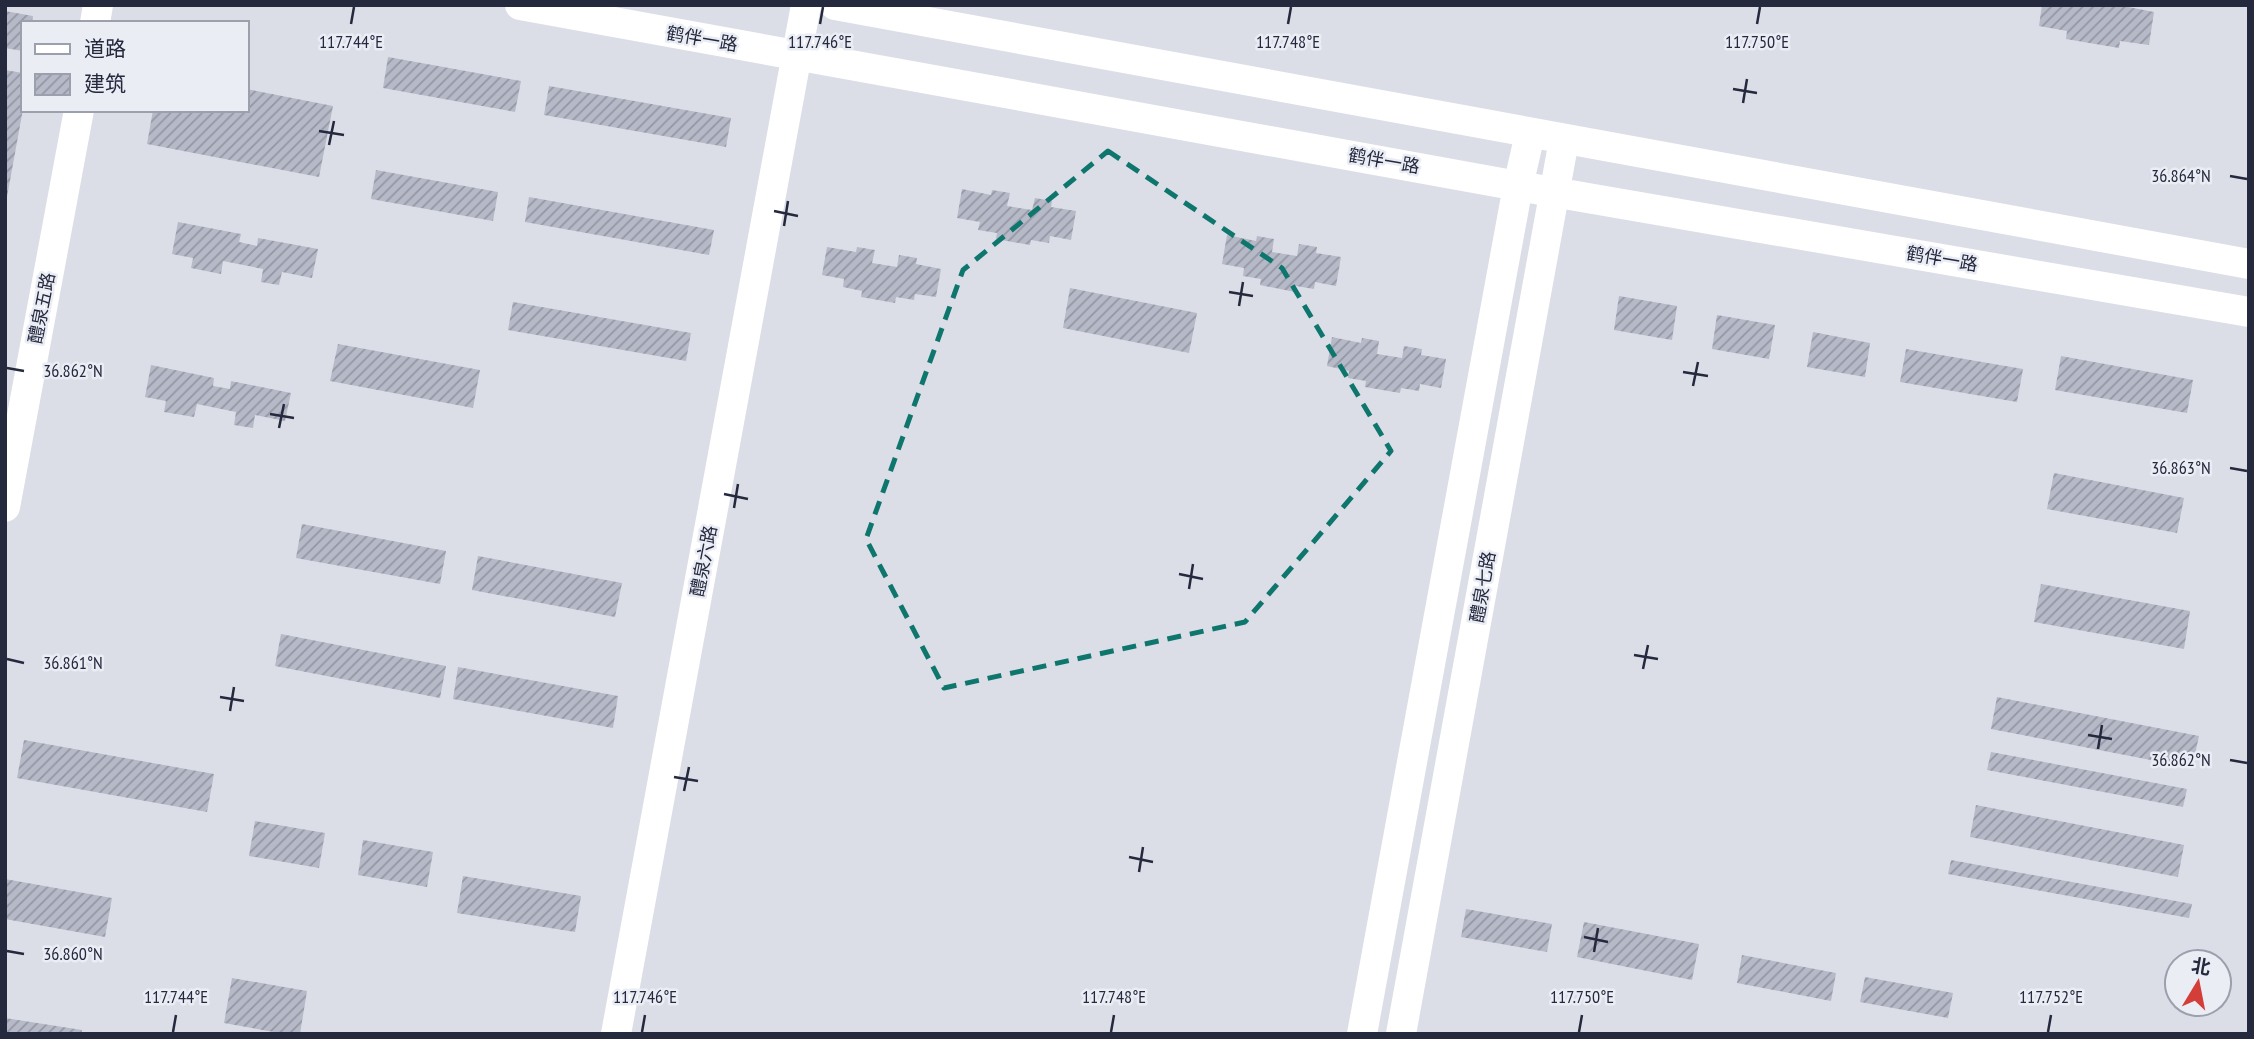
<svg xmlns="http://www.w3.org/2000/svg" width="2254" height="1039" viewBox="0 0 2254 1039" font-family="'PT Sans Narrow','Noto Sans SC',sans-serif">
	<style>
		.building { fill: url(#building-hatch) }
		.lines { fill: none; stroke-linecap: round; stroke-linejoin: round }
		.secondary { stroke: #fff; stroke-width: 30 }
		.marked { fill: none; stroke: #0f766e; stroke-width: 5; stroke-dasharray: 14 9; stroke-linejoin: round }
		.ticks { fill: none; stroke: #25293e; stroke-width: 2.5 }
		.labels { text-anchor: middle; stroke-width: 5; stroke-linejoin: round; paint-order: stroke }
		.street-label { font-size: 18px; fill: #25293e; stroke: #ebedf5 }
		.ticks-label { font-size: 18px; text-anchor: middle; fill: #25293e; stroke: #ebedf5; stroke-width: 5; stroke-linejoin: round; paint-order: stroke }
	</style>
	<defs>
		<pattern id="building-hatch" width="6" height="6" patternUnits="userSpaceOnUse" patternTransform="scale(1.75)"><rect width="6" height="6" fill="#b6b9c7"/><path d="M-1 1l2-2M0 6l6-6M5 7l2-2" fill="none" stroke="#9496a3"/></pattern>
	</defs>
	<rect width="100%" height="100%" fill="#dcdee7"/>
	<path class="building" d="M2042,5H2118L2154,12L2149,45L2120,41L2119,48L2066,39L2067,31L2039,26Z
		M5,11L33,16L32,23H23V51L5,48Z
		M388,57L521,81L515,112L383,88Z
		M5,70L23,73V109L7,197Z
		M549,86L731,118L726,147L544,115Z
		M247,89L333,106L319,177L147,144L153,110H247Z
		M376,170L498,192L493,221L371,199Z
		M962,189L991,195L992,190L1010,193L1007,206L1032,210L1035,198L1052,201L1051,207L1076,211L1071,240L1050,236L1049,243L1031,240L1030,245L996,239L997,233L978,230L980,222L957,218Z
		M529,197L714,230L709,255L525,222Z
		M178,222L241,234L239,242L257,246L258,238L318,249L312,278L282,272L279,285L261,282L263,269L223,261L221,274L191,268L193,258L172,254Z
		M1227,235L1256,241L1257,236L1274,239L1272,252L1297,256L1299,244L1317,247L1316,253L1341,257L1336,286L1315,282L1314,289L1296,286L1295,292L1260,285L1261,279L1243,276L1244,268L1222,264Z
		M827,247L856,252L857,247L875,250L872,263L897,267L899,255L917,258L916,264L941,269L936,297L915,294L914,300L896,297L895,303L861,297L862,291L843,287L844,279L822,275Z
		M1070,288L1197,313L1189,353L1063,328Z
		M1619,296L1677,306L1672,340L1614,330Z
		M513,302L691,333L686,361L508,330Z
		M1717,315L1775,325L1769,359L1712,349Z
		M1813,332L1870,343L1865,377L1807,367Z
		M1332,337L1361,343L1362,338L1379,341L1377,354L1402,358L1404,346L1422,349L1421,355L1446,359L1441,388L1420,384L1419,391L1401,388L1400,393L1365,387L1366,381L1348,378L1349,371L1327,366Z
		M338,344L480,370L473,408L330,381Z
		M1906,349L2023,369L2017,402L1900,382Z
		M2061,356L2193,380L2187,413L2055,390Z
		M151,365L214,378L213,386L230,389L231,381L291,393L285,421L255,415L253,428L234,425L236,412L197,404L194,417L164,412L166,401L145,397Z
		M2054,473L2184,498L2177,533L2047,509Z
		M302,524L446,551L440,584L296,558Z
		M478,556L622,583L615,617L472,590Z
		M2041,584L2190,611L2184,649L2034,622Z
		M281,634L446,666L440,698L275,666Z
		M458,667L618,696L613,728L453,699Z
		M1997,697L2199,736L2192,768L1991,729Z
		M24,740L214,774L207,812L17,778Z
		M1991,752L2187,789L2183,807L1987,770Z
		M1976,805L2184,845L2178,877L1970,837Z
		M255,821L325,833L319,868L249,856Z
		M363,840L433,852L427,887L358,875Z
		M1951,860L2192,904L2189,918L1948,874Z
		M463,876L581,896L575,932L457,913Z
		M5,879L112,898L105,937L5,919Z
		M1466,909L1552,924L1547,952L1461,937Z
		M1584,922L1699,944L1692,980L1577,957Z
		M1742,955L1836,973L1831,1001L1737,983Z
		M1865,977L1953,993L1948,1018L1860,1002Z
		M232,978L307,991L300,1034H285L224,1023Z
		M5,1018L82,1030L81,1034H5Z"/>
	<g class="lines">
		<path class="secondary" d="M520,5L1518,186L2249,312
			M835,5L2249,264
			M95,23L98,5
			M5,507L79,110
			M616,1034L806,5
			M1362,1034L1518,186L1530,134
			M1401,1034L1564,140"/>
	</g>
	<path class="marked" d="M1108,151L1282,268L1391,451L1245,622L944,688L866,539L963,270Z"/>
	<path class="ticks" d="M351,24L354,7M820,24L823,7M1288,24L1291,7M1757,24L1760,7M1733,89L1757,93M1743,103L1747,79M319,131L344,135M329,145L334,121M2230,176L2247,179M774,211L798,216M784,226L788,201M1229,292L1253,296M1239,306L1243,282M7,368L24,371M1683,372L1708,376M1693,386L1698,362M270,414L294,418M279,428L284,404M2230,468L2247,471M724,494L748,499M734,508L738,484M1179,574L1203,579M1189,589L1193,564M1634,655L1658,659M7,659L24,663M1643,669L1648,645M220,697L244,701M230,711L234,687M2088,735L2112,739M2098,749L2102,725M2230,760L2247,763M674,777L698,781M684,791L689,767M1129,857L1153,862M1139,872L1143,847M1584,937L1608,942M7,951L24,954M1594,952L1598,928M173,1032L176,1015M642,1032L645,1015M1111,1032L1114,1015M1579,1032L1582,1015M2048,1032L2051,1015"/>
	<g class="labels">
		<g class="street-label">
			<text transform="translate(702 39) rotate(10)" y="6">鹤伴一路</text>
			<text transform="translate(1384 161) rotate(10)" y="6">鹤伴一路</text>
			<text transform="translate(1942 259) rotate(10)" y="6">鹤伴一路</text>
			<text transform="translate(42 308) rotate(-79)" y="6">醴泉五路</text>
			<text transform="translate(704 561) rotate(-79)" y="6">醴泉六路</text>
			<text transform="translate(1483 587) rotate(-80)" y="6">醴泉七路</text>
		</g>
	</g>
	<g class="ticks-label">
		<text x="351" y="48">117.744°E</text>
		<text x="820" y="48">117.746°E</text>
		<text x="1288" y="48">117.748°E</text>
		<text x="1757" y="48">117.750°E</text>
		<text x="2181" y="182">36.864°N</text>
		<text x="73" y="377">36.862°N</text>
		<text x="2181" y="474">36.863°N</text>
		<text x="73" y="669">36.861°N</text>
		<text x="2181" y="766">36.862°N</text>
		<text x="73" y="960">36.860°N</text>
		<text x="176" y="1003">117.744°E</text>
		<text x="645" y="1003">117.746°E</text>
		<text x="1114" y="1003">117.748°E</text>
		<text x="1582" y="1003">117.750°E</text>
		<text x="2051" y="1003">117.752°E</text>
	</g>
	<rect width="2254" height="1039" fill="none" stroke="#25293e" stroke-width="14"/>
	<rect x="21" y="21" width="228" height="91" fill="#ebedf5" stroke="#9c9fac" stroke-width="2"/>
	<rect x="35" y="44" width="35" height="10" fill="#ffffff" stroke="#9c9fac" stroke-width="2"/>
	<text x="84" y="56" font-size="21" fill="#25293e">道路</text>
	<rect x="35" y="74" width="35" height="21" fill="url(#building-hatch)" stroke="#9c9fac" stroke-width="2"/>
	<text x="84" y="91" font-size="21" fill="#25293e">建筑</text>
	<g transform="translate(2198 983) rotate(10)"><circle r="33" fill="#ebedf5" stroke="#9c9fac" stroke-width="2"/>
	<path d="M0-5L12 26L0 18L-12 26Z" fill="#d43e39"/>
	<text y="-10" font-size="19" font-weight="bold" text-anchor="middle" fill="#25293e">北</text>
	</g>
</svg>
